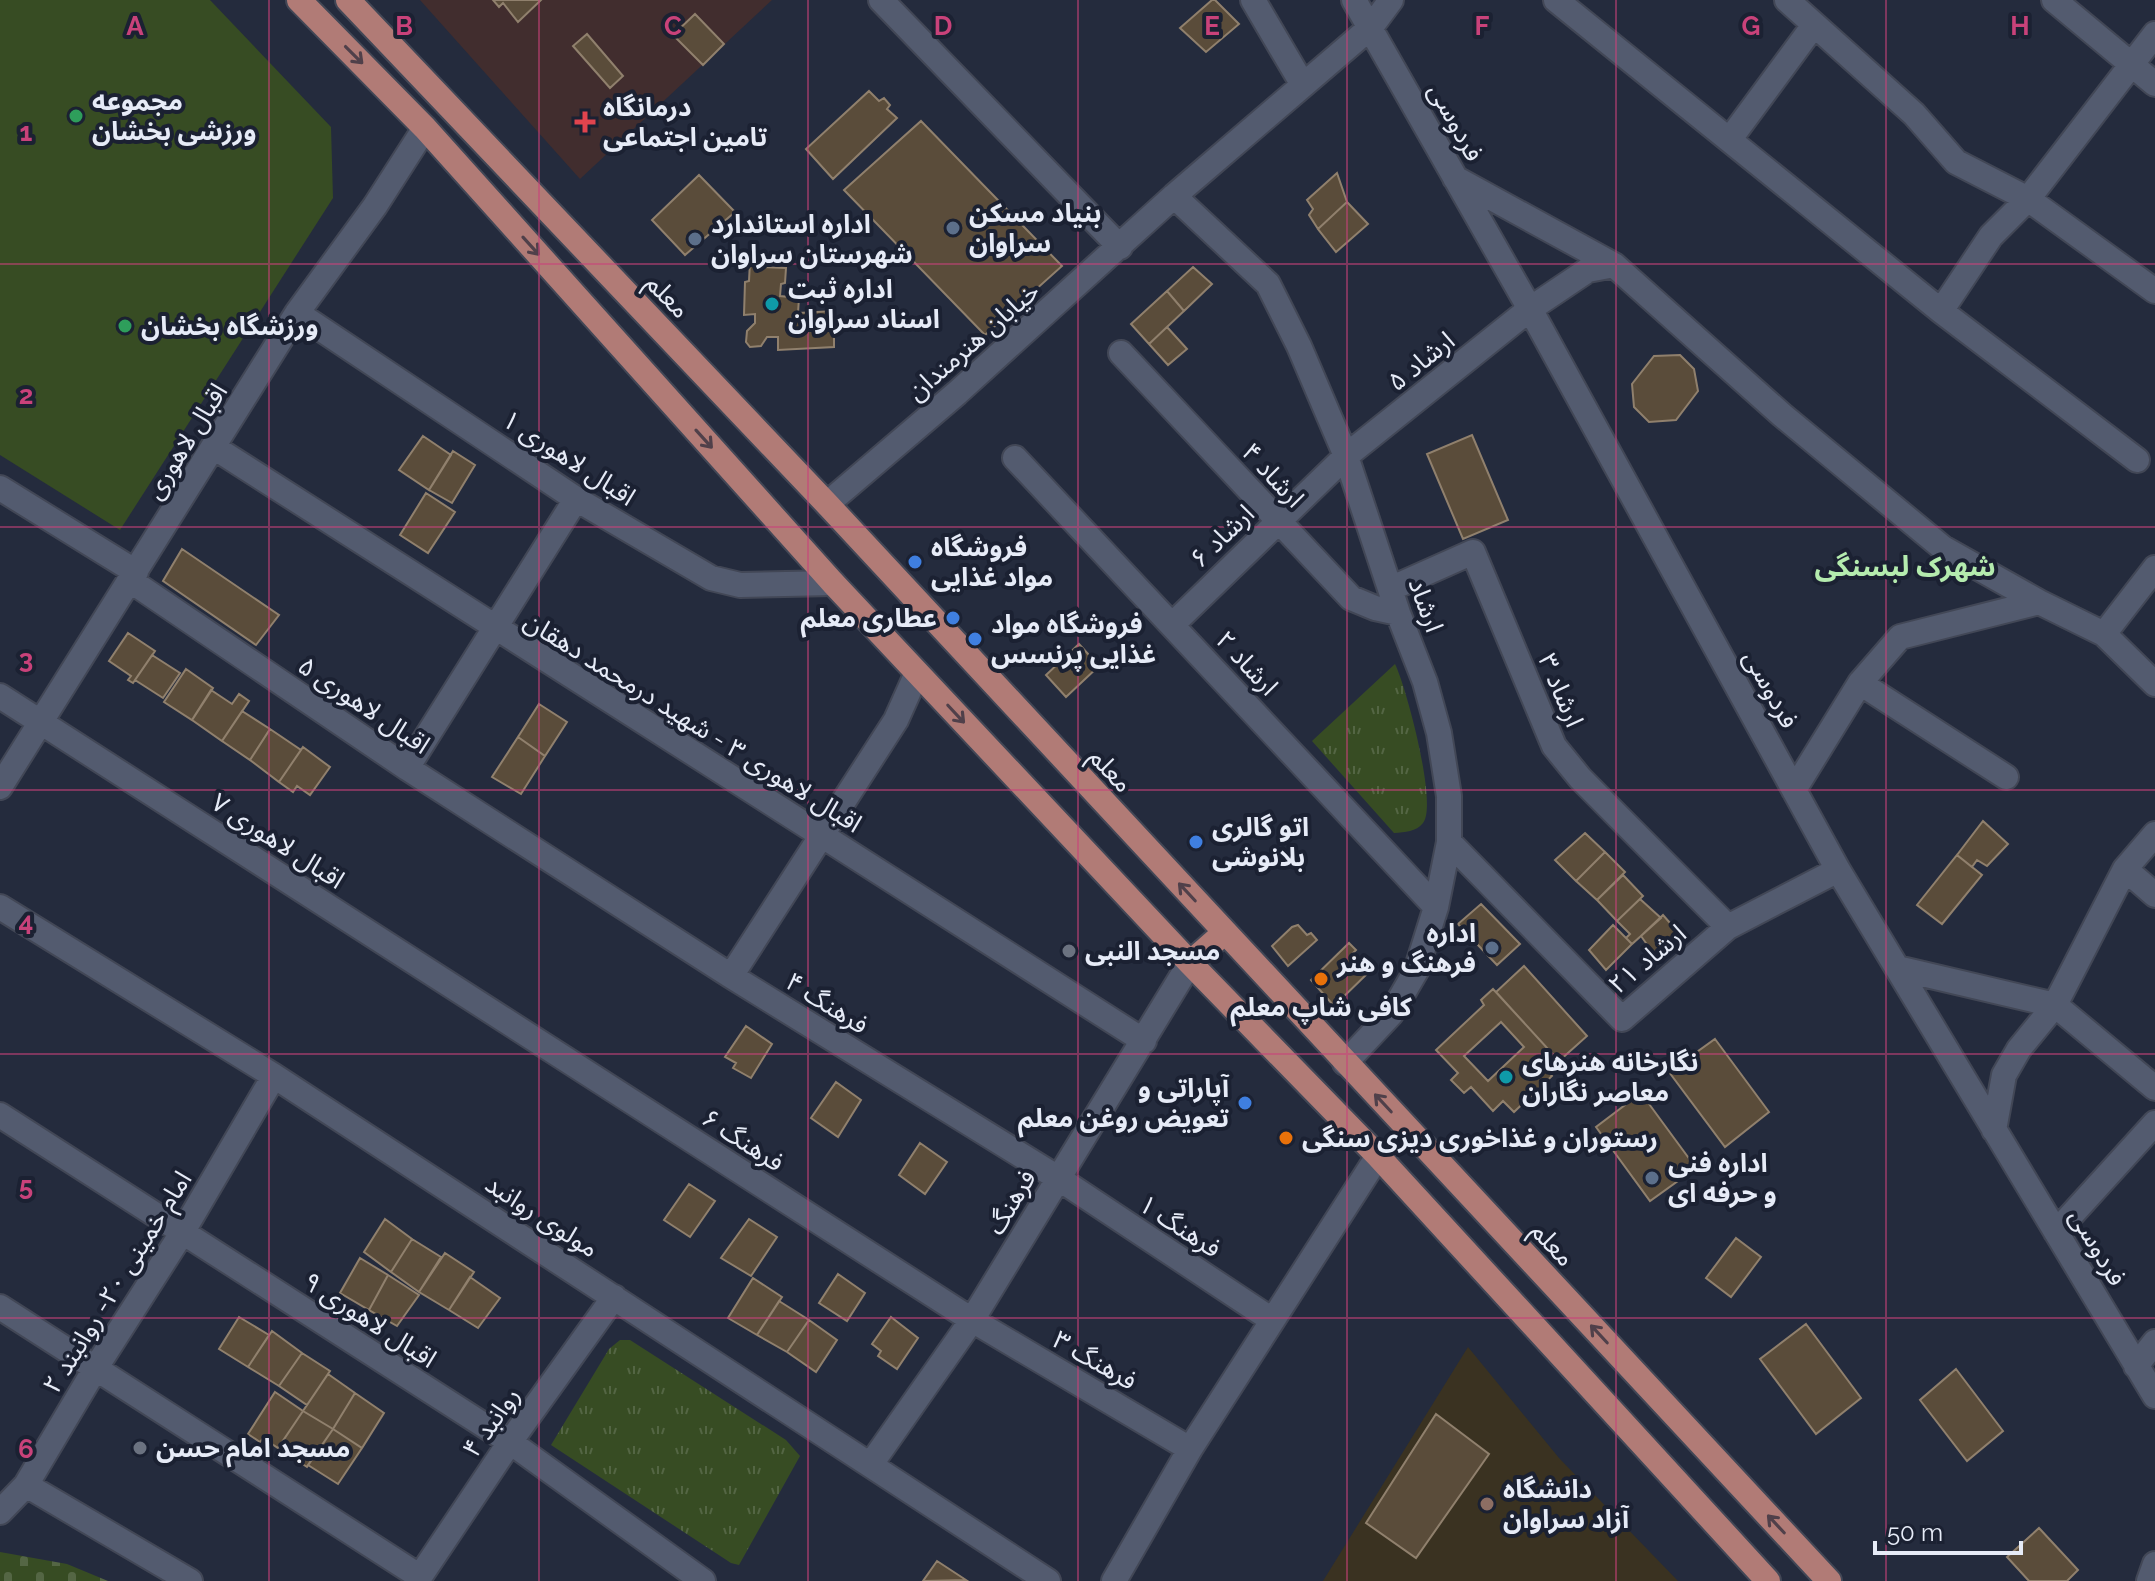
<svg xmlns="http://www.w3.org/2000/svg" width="2155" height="1581" viewBox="0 0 2155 1581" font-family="Raleway,'Noto Sans Arabic',sans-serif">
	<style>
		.education { fill: #3a3221 }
		.medical { fill: #412d2e }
		.grass { fill: url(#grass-tufts) }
		.cemetery { fill: url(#cemetery-stones) }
		.garden { fill: #374c23 }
		.building { fill: #5a4c3a; stroke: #90806d; stroke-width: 2; fill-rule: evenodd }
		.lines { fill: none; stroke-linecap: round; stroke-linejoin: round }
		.minor-casing { stroke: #424756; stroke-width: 28 }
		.major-casing { stroke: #424756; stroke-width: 28 }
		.minor { stroke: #535b6f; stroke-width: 24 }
		.major { stroke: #b17b76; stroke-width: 24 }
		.oneway { stroke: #50404a }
		.grid { fill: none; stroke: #c9427a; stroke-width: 2; stroke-opacity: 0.55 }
		.leisure-dot { fill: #2e9e5b; stroke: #1b2132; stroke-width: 3 }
		.health-dot { fill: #e0444e; stroke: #1b2132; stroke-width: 3 }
		.service-dot { fill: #5c6f8a; stroke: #1b2132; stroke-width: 3 }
		.culture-dot { fill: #0f9aa8; stroke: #1b2132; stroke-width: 3 }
		.shop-dot { fill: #3f7fe0; stroke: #1b2132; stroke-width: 3 }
		.worship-dot { fill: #6b7280; stroke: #1b2132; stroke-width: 3 }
		.food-dot { fill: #e8710a; stroke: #1b2132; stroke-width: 3 }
		.education-dot { fill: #8d6e63; stroke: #1b2132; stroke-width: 3 }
		.labels { text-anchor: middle; stroke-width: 8; stroke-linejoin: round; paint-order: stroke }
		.poi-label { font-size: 26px; font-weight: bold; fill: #e6ebf7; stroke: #1b2132; text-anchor: start }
		.street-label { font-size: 26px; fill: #e6ebf7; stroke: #1b2132 }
		.neighbourhood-label { font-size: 28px; font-weight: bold; fill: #b4ebae; stroke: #1b2132 }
		.grid-label { font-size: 26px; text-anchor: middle; font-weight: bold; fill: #c9427a; stroke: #1b2132; stroke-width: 8; stroke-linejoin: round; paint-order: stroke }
	</style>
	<defs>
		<pattern id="grass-tufts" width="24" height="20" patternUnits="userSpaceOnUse" patternTransform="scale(2)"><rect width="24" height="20" fill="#374c23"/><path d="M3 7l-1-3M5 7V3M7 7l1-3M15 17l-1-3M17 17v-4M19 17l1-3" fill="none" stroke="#546644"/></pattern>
		<pattern id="cemetery-stones" width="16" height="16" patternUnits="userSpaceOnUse" patternTransform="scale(2)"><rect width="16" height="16" fill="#374c23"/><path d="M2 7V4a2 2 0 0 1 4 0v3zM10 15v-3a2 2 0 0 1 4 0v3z" fill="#546644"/></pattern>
	</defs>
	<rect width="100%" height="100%" fill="#242b3d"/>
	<path class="education" d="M1468,1347L1559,1458L1678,1581H1323Z"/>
	<path class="medical" d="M420,0H772L580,179Z"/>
	<path class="grass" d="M1395,664C1406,686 1438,805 1423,823C1416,832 1405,832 1394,833L1312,741Z
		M620,1340H630L786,1440L800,1456L739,1565L731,1563L551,1445L609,1349Z"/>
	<path class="cemetery" d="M0,1552L67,1564L108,1581H0Z"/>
	<path class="garden" d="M0,0H210L331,127L333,198L120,530L0,455Z"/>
	<path class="building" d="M493,0H541L518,22L503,3L499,7Z
		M1212,0H1215L1239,24L1206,52L1180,28Z
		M695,14L724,44L703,65L673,35Z
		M587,34L623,76L610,88L573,46Z
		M869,91L879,101L884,98L890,105L887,109L897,118L833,179L806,149Z
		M921,121L1062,266L985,335L844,190Z
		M1337,173L1347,202L1318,229L1309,215L1313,209L1307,200Z
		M699,175L735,212L685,255L652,220Z
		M1347,202L1368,224L1336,252L1318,229Z
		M750,262H763V267L786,268L785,283L781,284L780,296L799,298L798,313L834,311V347L778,350V337H767L761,346L750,347L746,342L747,331L755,323V314L744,315L745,282L749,281Z
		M1193,267L1212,284L1184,311L1167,291Z
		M1167,291L1184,311L1149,344L1131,324Z
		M1167,327L1187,349L1168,365L1149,344Z
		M1680,355L1694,369L1698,391L1676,420L1649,422L1634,407L1632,384L1654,356Z
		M1472,435L1508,520L1463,539L1427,454Z
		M423,436L451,455L429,490L399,470Z
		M453,451L475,465L452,503L429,490Z
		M426,493L455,512L428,553L400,535Z
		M182,549L279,615L256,645L163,581Z
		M128,633L155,651L133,683L128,680L131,676L109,661Z
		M1079,644L1099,666L1066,697L1046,675Z
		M152,655L180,673L163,698L135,680Z
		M186,669L213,688L192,720L164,702Z
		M211,690L232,704L239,694L249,701L222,741L192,720Z
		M539,704L567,722L545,756L518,737Z
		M242,711L270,729L250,760L222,741Z
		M270,729L301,750L279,782L250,760Z
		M518,737L545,756L521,794L492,777Z
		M303,747L330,767L310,795L297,786L293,792L279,782Z
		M1983,821L2008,844L1987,866L1977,860L1972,867L1957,855Z
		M1585,833L1605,852L1576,881L1555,860Z
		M1605,852L1625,872L1597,900L1576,881Z
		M1957,855L1982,875L1942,924L1917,905Z
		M1623,875L1643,896L1617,921L1597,900Z
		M1640,899L1661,918L1632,944L1626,938L1630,934L1617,921Z
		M1481,904L1520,944L1497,965L1458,924Z
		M1663,915L1684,939L1660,963L1641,936Z
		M1298,925L1307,935L1311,933L1317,940L1288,966L1272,946L1292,927Z
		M1613,925L1632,944L1606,970L1589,950Z
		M1349,943L1356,950L1353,953L1371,970L1334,1006L1311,980Z
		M1524,966L1587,1036L1559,1061L1496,992Z
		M1493,989L1559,1061L1549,1072L1552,1076L1514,1112L1503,1101L1493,1111L1471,1087L1464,1093L1451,1080L1458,1073L1436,1050L1484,1005L1481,1000ZM1501,1022L1524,1047L1488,1081L1464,1056Z
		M746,1026L772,1044L751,1078L733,1068L736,1063L725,1057Z
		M1715,1039L1769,1112L1725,1147L1669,1072Z
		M836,1082L861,1100L838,1137L811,1118Z
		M1641,1093L1696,1168L1650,1201L1596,1127Z
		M920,1143L947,1162L925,1194L899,1175Z
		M689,1184L715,1201L690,1237L664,1220Z
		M385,1219L412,1239L391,1272L364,1252Z
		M749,1219L777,1237L751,1276L721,1258Z
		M1736,1238L1761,1257L1731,1297L1706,1278Z
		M412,1239L441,1257L419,1292L391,1272Z
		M445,1253L474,1272L449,1310L419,1292Z
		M360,1258L388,1275L369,1310L340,1293Z
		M838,1274L865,1293L847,1321L819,1303Z
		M388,1275L419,1295L397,1326L369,1310Z
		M470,1277L500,1298L478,1328L449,1310Z
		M753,1278L782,1297L757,1335L728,1318Z
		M779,1301L809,1320L787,1352L757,1335Z
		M239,1317L269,1335L248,1367L219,1349Z
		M891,1317L918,1338L897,1369L878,1356L881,1351L872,1344Z
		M809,1320L837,1340L816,1372L787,1352Z
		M1806,1324L1861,1398L1816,1434L1760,1359Z
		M272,1331L302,1353L279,1386L248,1367Z
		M302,1353L330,1371L307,1405L279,1386Z
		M1956,1369L2003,1431L1967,1461L1920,1400Z
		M328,1374L355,1393L333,1429L303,1411Z
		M275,1392L303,1411L278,1448L263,1438L260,1442L248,1434Z
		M355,1393L384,1413L362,1448L333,1429Z
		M303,1411L333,1429L307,1467L278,1448Z
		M1436,1414L1489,1454L1416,1558L1366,1523Z
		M333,1429L362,1448L338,1484L308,1465Z
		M2039,1528L2078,1570L2067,1581H2029L2007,1557Z
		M937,1561L966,1580L923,1581Z"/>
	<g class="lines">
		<g class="minor-casing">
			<path id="minor" d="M881,0L1120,247
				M1253,0L1303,85
				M1354,0L1530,309L1838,870L2155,1396
				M1556,0L1941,311L2137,460
				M1787,0L1914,114L1956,162L2028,199L2155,291
				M2054,0L2155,84
				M1730,139L1814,25
				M1455,178L1614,265L1782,415L1943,548L2039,602L2104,634L2155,684
				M1174,196L1268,284L1299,346L1346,456L1398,613L1425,682L1439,733L1449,796V842L1436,907L1416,971L1391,1014L1345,1063
				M1941,311L1991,236L2028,199L2155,34
				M297,313L576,499L711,578L740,585L833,583
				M1121,353L1351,598L1375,608L1398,613
				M215,448L1144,1041
				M1015,458L1436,907
				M0,488L136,572
				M827,504L957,393L1174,196L1371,27L1391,0
				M131,581L407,768L731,976L1058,1178L1272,1320
				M1390,589L1473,552L1554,746L1580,778L1728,927
				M1173,624L1346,456L1530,309L1588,270L1614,265
				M2104,634L2155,568
				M1860,683L2006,777
				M0,696L972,1320L1190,1449
				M407,768L576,499
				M0,787L297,313L375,206L425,128
				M1794,790L1860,683L1900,637L2039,602
				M2155,834L2125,869L2155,895
				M1449,842L1622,1019L1728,927L1838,870
				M0,907L274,1076L1048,1581
				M1897,968L2055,1005L2155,1088
				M731,976L896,720L917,673
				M0,1115L510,1442L703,1581
				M1994,1130L2004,1075L2019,1049L2055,1005L2125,869
				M2056,1232L2155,1123
				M0,1307L419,1576
				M2136,1366L2155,1342
				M871,1464L972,1320L1190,963
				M26,1485L190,1581
				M0,1512L26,1485L95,1369L182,1233L274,1076
				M417,1581L510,1442L614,1297
				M1114,1581L1190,1449L1378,1156
				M2149,1581L2155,1564"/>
		</g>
		<g class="major-casing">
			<path id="major" d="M299,0L425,128L833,583L1190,963L1378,1156L1768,1581
				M348,0L827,504L1829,1581
				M1190,963L1224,933"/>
		</g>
		<use href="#minor" class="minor"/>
		<use href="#major" class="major"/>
	</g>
	<defs><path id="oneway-shaft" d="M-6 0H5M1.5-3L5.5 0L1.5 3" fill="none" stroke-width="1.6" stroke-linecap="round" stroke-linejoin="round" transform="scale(2)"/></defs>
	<g class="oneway">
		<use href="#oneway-shaft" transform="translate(354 55) rotate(45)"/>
		<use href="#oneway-shaft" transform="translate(531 246) rotate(48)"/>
		<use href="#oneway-shaft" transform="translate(704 439) rotate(48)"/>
		<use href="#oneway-shaft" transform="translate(956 714) rotate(47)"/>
		<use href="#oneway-shaft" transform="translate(1187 892) rotate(-133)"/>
		<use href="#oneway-shaft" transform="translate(1383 1103) rotate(-133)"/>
		<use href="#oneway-shaft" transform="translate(1599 1334) rotate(-133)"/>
		<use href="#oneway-shaft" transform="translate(1776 1524) rotate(-133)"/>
	</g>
	<path class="grid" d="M269,0V1581M539,0V1581M808,0V1581M1078,0V1581M1347,0V1581M1616,0V1581M1886,0V1581M0,264H2155M0,527H2155M0,790H2155M0,1054H2155M0,1318H2155"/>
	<g class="leisure-dot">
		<circle cx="76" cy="116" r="8"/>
		<circle cx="125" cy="326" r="8"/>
	</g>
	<path class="health-dot" d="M581 110h8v8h8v8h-8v8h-8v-8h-8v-8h8z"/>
	<g class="service-dot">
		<circle cx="953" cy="228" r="8"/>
		<circle cx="695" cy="239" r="8"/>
		<circle cx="1492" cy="948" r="8"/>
		<circle cx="1652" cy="1178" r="8"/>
	</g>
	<g class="culture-dot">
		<circle cx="772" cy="304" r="8"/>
		<circle cx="1506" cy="1077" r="8"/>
	</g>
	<g class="shop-dot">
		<circle cx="915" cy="562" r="8"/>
		<circle cx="953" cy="618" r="8"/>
		<circle cx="975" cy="639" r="8"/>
		<circle cx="1196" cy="842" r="8"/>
		<circle cx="1245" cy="1103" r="8"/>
	</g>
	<g class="worship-dot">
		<circle cx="1069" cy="951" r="8"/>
		<circle cx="140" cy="1448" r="8"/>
	</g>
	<g class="food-dot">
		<circle cx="1321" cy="979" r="8"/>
		<circle cx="1286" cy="1138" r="8"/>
	</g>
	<circle class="education-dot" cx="1487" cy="1504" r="8"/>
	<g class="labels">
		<g class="poi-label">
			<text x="92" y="110">مجموعه<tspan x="92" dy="30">ورزشی بخشان</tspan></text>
			<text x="603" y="116">درمانگاه<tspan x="603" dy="30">تامین اجتماعی</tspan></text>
			<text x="969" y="222">بنیاد مسکن<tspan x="969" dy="30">سراوان</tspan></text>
			<text x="711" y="233">اداره استاندارد<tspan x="711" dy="30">شهرستان سراوان</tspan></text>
			<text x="788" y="298">اداره ثبت<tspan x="788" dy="30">اسناد سراوان</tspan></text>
			<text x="141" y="335">ورزشگاه بخشان</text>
			<text x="931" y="556">فروشگاه<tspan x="931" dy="30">مواد غذایی</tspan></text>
			<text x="937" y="627" text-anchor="end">عطاری معلم</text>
			<text x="991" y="633">فروشگاه مواد<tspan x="991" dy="30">غذایی پرنسس</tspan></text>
			<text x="1212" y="836">اتو گالری<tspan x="1212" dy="30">بلانوشی</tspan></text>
			<text x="1476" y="942" text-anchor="end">اداره<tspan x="1476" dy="30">فرهنگ و هنر</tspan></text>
			<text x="1085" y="960">مسجد النبی</text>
			<text x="1321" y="1016" text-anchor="middle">کافی شاپ معلم</text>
			<text x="1522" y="1071">نگارخانه هنرهای<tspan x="1522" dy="30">معاصر نگاران</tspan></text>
			<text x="1229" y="1097" text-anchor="end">آپاراتی و<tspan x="1229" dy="30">تعویض روغن معلم</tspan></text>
			<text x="1302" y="1147">رستوران و غذاخوری دیزی سنگی</text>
			<text x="1668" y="1172">اداره فنی<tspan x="1668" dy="30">و حرفه ای</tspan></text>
			<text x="156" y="1457">مسجد امام حسن</text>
			<text x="1503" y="1498">دانشگاه<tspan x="1503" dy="30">آزاد سراوان</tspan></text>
		</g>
		<g class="street-label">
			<text transform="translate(1456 122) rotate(61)" y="9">فردوسی</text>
			<text transform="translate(668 296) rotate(46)" y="9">معلم</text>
			<text transform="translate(973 341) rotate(-41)" y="9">خیابان هنرمندان</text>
			<text transform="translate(1421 361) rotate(-39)" y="9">ارشاد ۵</text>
			<text transform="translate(186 441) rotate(-58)" y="9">اقبال لاهوری</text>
			<text transform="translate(569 458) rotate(33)" y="9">اقبال لاهوری ۱</text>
			<text transform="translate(1273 475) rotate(47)" y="9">ارشاد ۴</text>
			<text transform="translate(1222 536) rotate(-44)" y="9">ارشاد ۶</text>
			<text transform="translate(1426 605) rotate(70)" y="9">ارشاد</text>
			<text transform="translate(1247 663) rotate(47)" y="9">ارشاد ۲</text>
			<text transform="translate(1771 689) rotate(61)" y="9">فردوسی</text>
			<text transform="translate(1561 690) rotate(67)" y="9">ارشاد ۳</text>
			<text transform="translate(364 705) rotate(34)" y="9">اقبال لاهوری ۵</text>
			<text transform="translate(693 722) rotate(32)" y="9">اقبال لاهوری ۳ - شهید درمحمد دهقان</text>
			<text transform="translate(1111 770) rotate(47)" y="9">معلم</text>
			<text transform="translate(278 841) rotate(33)" y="9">اقبال لاهوری ۷</text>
			<text transform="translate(1647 959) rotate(-40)" y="9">ارشاد ۲۱</text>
			<text transform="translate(827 1003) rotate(32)" y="9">فرهنگ ۴</text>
			<text transform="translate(743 1140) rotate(33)" y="9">فرهنگ ۶</text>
			<text transform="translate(1011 1202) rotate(-59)" y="9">فرهنگ</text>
			<text transform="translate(542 1216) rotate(33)" y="9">مولوی روانبد</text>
			<text transform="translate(1180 1226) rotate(33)" y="9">فرهنگ ۱</text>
			<text transform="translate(1553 1244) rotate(47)" y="9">معلم</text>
			<text transform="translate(2098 1247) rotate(59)" y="9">فردوسی</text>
			<text transform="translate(117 1282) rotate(-58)" y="9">امام خمینی ۲۰- روانبند ۲</text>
			<text transform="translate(370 1320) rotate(33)" y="9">اقبال لاهوری ۹</text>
			<text transform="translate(1095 1360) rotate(30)" y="9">فرهنگ ۳</text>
			<text transform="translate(491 1422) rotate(-55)" y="9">روانبد ۴</text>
		</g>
		<g class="neighbourhood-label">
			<text x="1905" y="576">شهرک لبسنگی</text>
		</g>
	</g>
	<g class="grid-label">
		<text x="135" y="35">A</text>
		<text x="404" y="35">B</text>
		<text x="673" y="35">C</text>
		<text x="943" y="35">D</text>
		<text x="1212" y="35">E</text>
		<text x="1482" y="35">F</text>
		<text x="1751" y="35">G</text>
		<text x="2020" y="35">H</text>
		<text x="26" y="141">1</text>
		<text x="26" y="404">2</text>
		<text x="26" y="668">3</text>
		<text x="26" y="931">4</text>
		<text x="26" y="1195">5</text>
		<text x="26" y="1458">6</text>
	</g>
	<path d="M1875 1541v12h146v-12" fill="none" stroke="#e6ebf7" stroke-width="4"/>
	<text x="1887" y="1541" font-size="24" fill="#e6ebf7" stroke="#1b2132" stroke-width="6" paint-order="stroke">50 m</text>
</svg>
